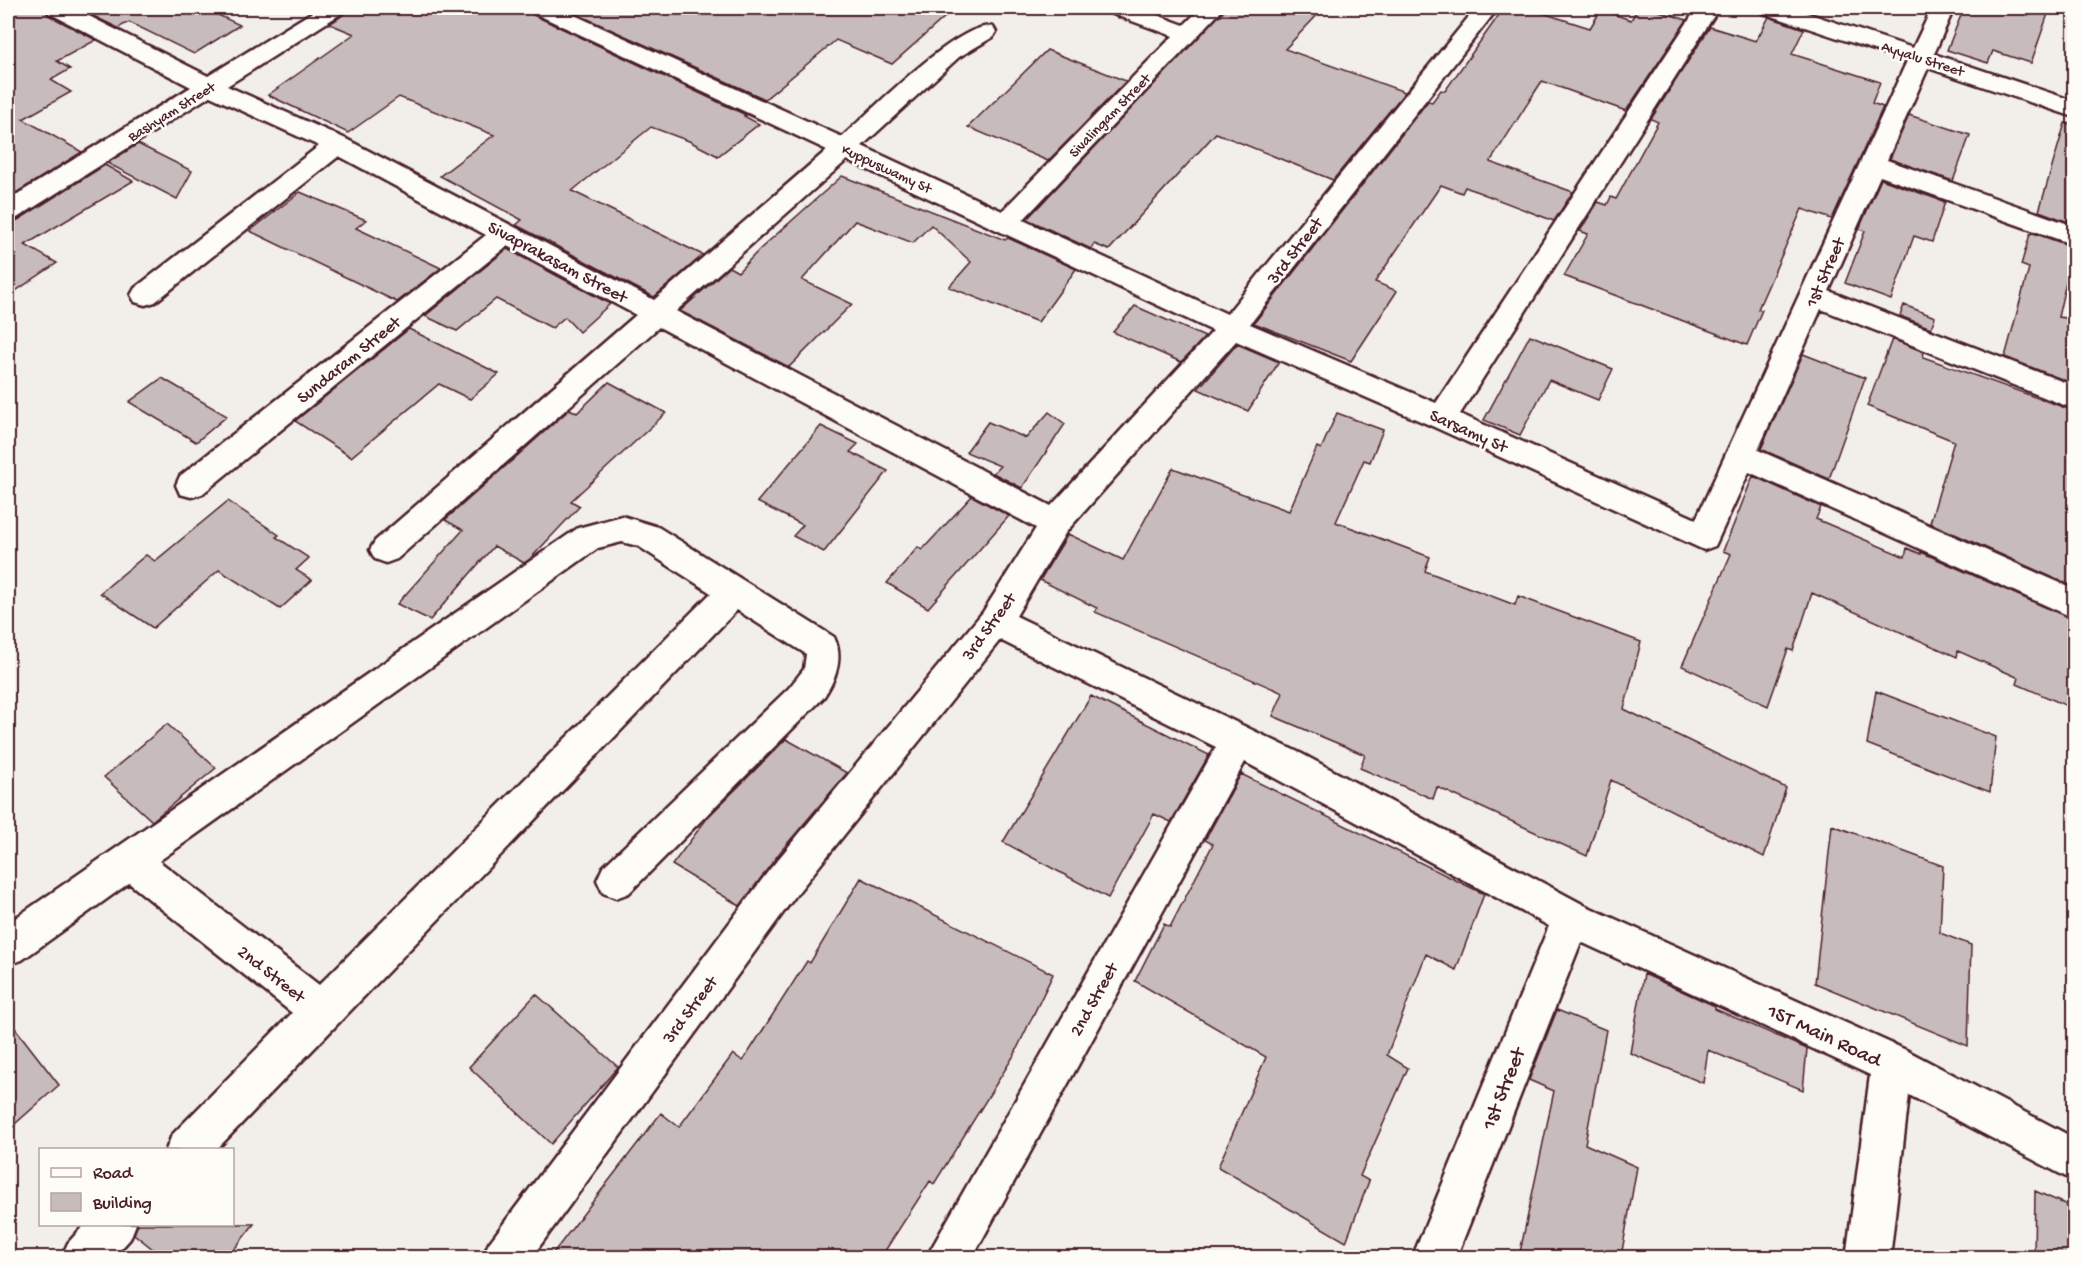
<svg xmlns="http://www.w3.org/2000/svg" width="2082" height="1265" viewBox="0 0 2082 1265" font-family="'Gochi Hand',sans-serif">
	<style>
		.building { fill: #c8bbbb; stroke: #4a1f2b; stroke-width: 1.5 }
		.lines { fill: none; stroke-linecap: round; stroke-linejoin: round }
		.minor-casing { stroke: #4a1f2b; stroke-width: 5 }
		.minor { fill: #fdfcf7; fill-rule: evenodd }
		.labels { text-anchor: middle; stroke-width: 5; stroke-linejoin: round; paint-order: stroke }
		.far-street-label { font-size: 15px; fill: #4a1f2b; stroke: #fdfcf7 }
		.street-label { font-size: 18px; fill: #4a1f2b; stroke: #fdfcf7 }
		.near-street-label { font-size: 21px; fill: #4a1f2b; stroke: #fdfcf7 }
	</style>
	<rect width="100%" height="100%" fill="#f2efeb"/>
	<filter id="ink" filterUnits="userSpaceOnUse"><feTurbulence type="fractalNoise" baseFrequency=".0167" numOctaves="2"/><feDisplacementMap in="SourceGraphic" scale="12" xChannelSelector="R" yChannelSelector="G"/><feConvolveMatrix kernelMatrix="1 2 1 2 8 2 1 2 1" color-interpolation-filters="sRGB"/></filter>
	<g filter="url(#ink)">
		<path class="building" d="M8,8H44L48,15L96,40L57,61L70,69L51,80L71,92L23,119L82,152L8,198Z
			M77,8H203L240,25L194,54L129,22L118,28Z
			M347,8H529L533,15L746,115L744,116L759,124L718,156L689,141L651,127L572,191L703,255L654,297L516,225L522,220L440,176L494,135L399,97L348,133L268,95L354,34L330,24L343,15Z
			M563,8H955L892,64L836,40L765,99Z
			M1226,8H1324L1285,49L1405,92L1333,180L1216,133L1109,250L1094,244L1091,249L1027,219Z
			M1504,8H1527L1590,28L1601,10L1631,20L1638,8H1649L1687,20L1626,111L1542,81L1490,162L1573,192L1554,221L1465,187L1462,193L1441,185L1375,282L1397,291L1351,361L1254,323L1428,101L1432,102L1441,90L1445,91Z
			M1964,8H2050L2031,63L1993,51L1988,63L1947,50Z
			M1769,17L1804,29L1792,54L1880,82L1872,103L1883,107L1832,219L1802,209L1758,309L1762,310L1747,345L1564,276L1588,234L1580,231L1598,202L1607,205L1611,197L1616,199L1658,122L1651,119L1710,27L1756,41Z
			M1047,50L1126,81L1048,161L968,127Z
			M1909,115L1970,135L1953,181L1890,159Z
			M2065,123L2074,124V224L2039,211Z
			M138,144L192,171L177,199L107,163Z
			M105,165L133,181L25,245L57,263L8,296V223L18,220Z
			M842,176L1005,240L1008,238L1076,269L1038,322L949,287L971,262L931,225L913,243L855,221L802,280L852,304L789,367L680,311L729,267L738,272L760,249Z
			M1881,179L1945,202L1932,242L1914,236L1891,300L1845,283L1865,231L1859,229Z
			M300,192L366,220L356,228L441,268L397,302L250,231Z
			M2033,233L2074,247L2058,317L2074,319V384L2005,357L2029,268L2021,265L2030,234Z
			M507,249L610,304L579,332L565,317L552,328L496,299L457,331L425,316Z
			M1904,305L1935,317L1931,328L1900,316Z
			M1135,306L1205,337L1181,362L1113,332Z
			M409,329L499,374L470,399L439,384L351,457L295,421Z
			M1530,335L1613,369L1598,400L1549,380L1520,435L1484,420Z
			M1892,339L1924,352L1923,357L2074,411V587L1930,523L1954,441L1867,406Z
			M1237,344L1279,362L1248,411L1198,389Z
			M1803,354L1865,378L1829,479L1761,449Z
			M162,378L227,416L196,442L129,402Z
			M609,382L666,413L571,501L580,506L530,559L524,563L494,546L430,620L397,604L463,530L445,520L570,409L577,413Z
			M1049,412L1065,424L1022,488L993,473L1000,466L966,452L988,422L1026,438Z
			M1337,413L1383,430L1370,462L1364,460L1336,522L1430,557L1425,571L1515,605L1518,596L1641,642L1624,709L1786,788L1764,857L1611,780L1587,856L1437,787L1433,799L1360,768L1365,755L1273,716L1283,693L1095,612L1097,608L1040,580L1068,534L1123,560L1173,468L1289,511L1317,447L1321,449Z
			M821,426L858,444L850,452L888,471L824,552L793,536L803,525L757,502Z
			M1753,476L1821,507L1816,519L1905,557L1907,548L1921,554V552L2074,620V709L2017,684L2019,678L1958,651L1957,657L1812,593L1793,651L1788,649L1768,706L1682,666L1731,554L1723,551Z
			M972,496L1009,516L928,608L887,583L918,547L922,550Z
			M228,501L279,535L276,537L309,558L296,570L312,580L280,609L219,570L153,628L100,593L146,555L155,561Z
			M1876,691L1996,737L1990,792L1867,744Z
			M1091,696L1209,755L1171,822L1154,814L1108,898L1003,842Z
			M167,724L216,768L152,821L104,777Z
			M786,739L847,773L781,851L740,906L672,865L708,817Z
			M1241,774L1484,894L1456,970L1426,954L1387,1055L1408,1068L1360,1176L1369,1181L1346,1242L1218,1167L1266,1057L1135,981L1164,924L1170,927L1213,844L1205,840Z
			M1832,825L1943,866L1940,933L1971,945L1968,1046L1815,983Z
			M861,878L1053,974L1013,1057L934,1184L930,1181L881,1257H550L661,1113L679,1127L733,1054L743,1061L807,961L810,963Z
			M1644,974L1715,1006V1009L1807,1049L1803,1090L1708,1050L1703,1083L1630,1053Z
			M536,994L618,1067L551,1144L469,1067Z
			M1557,1010L1606,1030L1585,1144L1637,1167L1621,1257H1519L1554,1091L1529,1080Z
			M8,1019L59,1085L8,1130Z
			M2035,1191L2074,1208V1257H2034Z
			M138,1224H254L228,1257H163L134,1234Z"/>
		<g class="lines">
			<g class="minor-casing">
				<path id="minor" d="M46,8H73L208,76L319,8H345L342,13L227,86L346,139L654,300L827,150L534,13L531,8H559L842,137C869,113 961,19 993,27L996,32L993,37L959,57L862,146L1002,211L1173,36L1110,13L1107,8H1138L1184,25L1201,8H1224L1023,220L1227,314L1476,8H1498L1250,324L1436,403L1697,8H1719L1460,414L1696,519L1907,61L1763,13L1760,8H1792L1913,48L1932,8H1954L1934,54L2074,101V117L1928,68L1887,160L2074,226V245L1880,176L1829,291L2074,386V409L1821,309L1758,450L2074,589V618L1749,472L1715,546L1704,550L1432,426L1236,341L1066,532L1016,616L1302,754L1584,905L1906,1050L2074,1138V1181L1909,1095L1890,1258H1846L1870,1075L1581,942L1456,1258H1412L1549,926L1245,762L972,1258H926L1216,747L1000,640L796,895L531,1258H482L489,1243L770,869L983,612L1036,528L659,327L397,559L386,563L375,559L370,550L375,541L636,315L507,246L202,494L191,497L180,494L176,485L180,476L486,235L339,156L155,302L145,305L135,302L131,295L135,288L319,146L210,96L17,218L8,221V200L191,87L49,13ZM847,160L1213,331L1051,506L676,311Z
					M622,516L658,527L834,637C844,658 836,679 823,698L629,893L616,898L603,893L597,880L603,867L789,688L804,669L806,654L737,610L216,1150H166L172,1135L292,1013L129,883L22,960L8,965V923L578,528ZM622,542L638,546L711,593L319,985L159,861L598,548Z
					M85,1224H136L130,1239L113,1258H61L68,1243Z"/>
			</g>
			<use href="#minor" class="minor"/>
		</g>
	</g>
	<g class="labels">
		<g class="far-street-label">
			<text transform="translate(1923 58) rotate(18)" y="5">Ayyalu Street</text>
			<text transform="translate(171 111) rotate(-32)" y="5">Bashyam Street</text>
			<text transform="translate(1109 115) rotate(-46)" y="5">Sivalingam Street</text>
			<text transform="translate(887 168) rotate(25)" y="5">Kuppuswamy St</text>
		</g>
		<g class="street-label">
			<text transform="translate(1294 250) rotate(-52)" y="6">3rd Street</text>
			<text transform="translate(558 261) rotate(28)" y="6">Sivaprakasam Street</text>
			<text transform="translate(1824 272) rotate(-66)" y="6">1st Street</text>
			<text transform="translate(348 359) rotate(-39)" y="6">Sundaram Street</text>
			<text transform="translate(1469 430) rotate(24)" y="6">Sarsamy St</text>
			<text transform="translate(988 626) rotate(-54)" y="6">3rd Street</text>
			<text transform="translate(272 973) rotate(38)" y="6">2nd Street</text>
			<text transform="translate(1093 999) rotate(-61)" y="6">2nd Street</text>
			<text transform="translate(689 1009) rotate(-53)" y="6">3rd Street</text>
		</g>
		<g class="near-street-label">
			<text transform="translate(1825 1034) rotate(25)" y="7">1ST Main Road</text>
			<text transform="translate(1502 1088) rotate(-68)" y="7">1st Street</text>
		</g>
	</g>
	<rect width="2082" height="1265" fill="none" stroke="#fdfcf7" stroke-width="30"/>
	<rect x="15" y="15" width="2052" height="1235" fill="none" stroke="#4a1f2b" stroke-width="2" filter="url(#ink)"/>
	<rect x="39" y="1148" width="195" height="78" fill="#fdfcf7" stroke="#b5a4a5" stroke-width="1.5"/>
	<rect x="51" y="1168" width="30" height="9" fill="#fdfcf7" stroke="#b5a4a5" stroke-width="1.5"/>
	<text x="93" y="1178" font-size="18" fill="#4a1f2b">Road</text>
	<rect x="51" y="1193" width="30" height="18" fill="#c8bbbb" stroke="#b5a4a5" stroke-width="1.5"/>
	<text x="93" y="1208" font-size="18" fill="#4a1f2b">Building</text>
</svg>
